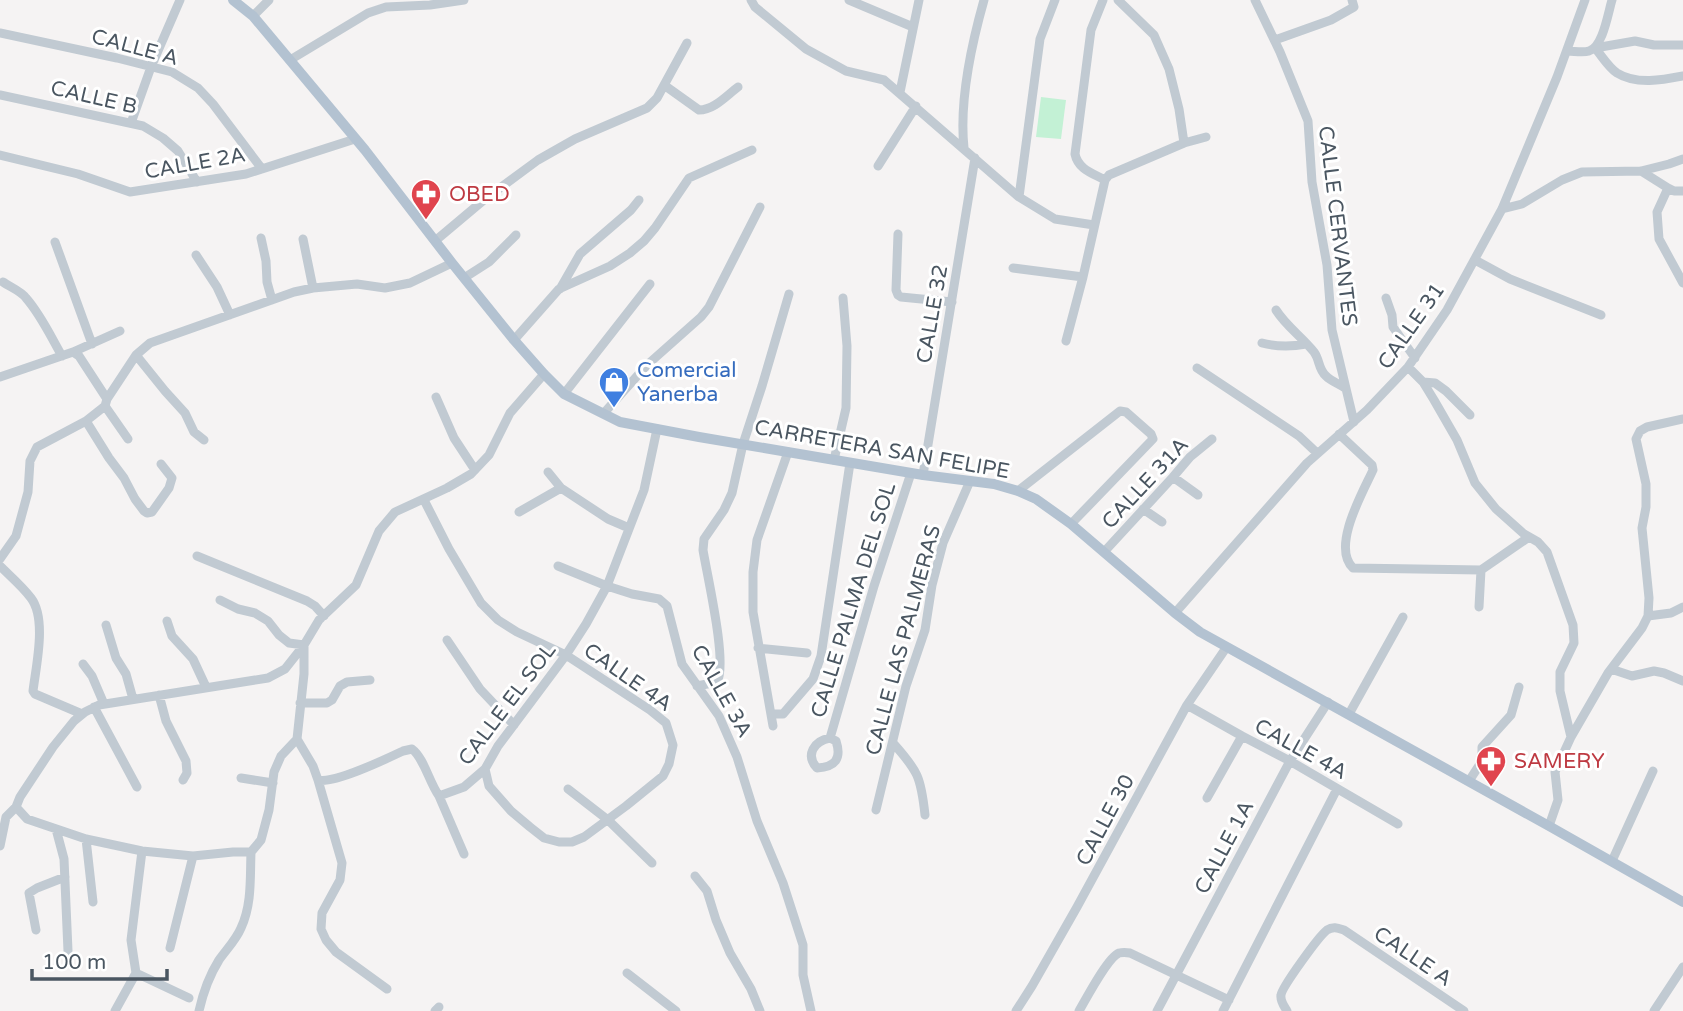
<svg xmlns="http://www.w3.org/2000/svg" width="1683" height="1011" viewBox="0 0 1683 1011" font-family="'Varela Round',sans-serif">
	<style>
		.green { fill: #c3f1d5 }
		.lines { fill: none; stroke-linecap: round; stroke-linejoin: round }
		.minor { stroke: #c1cad2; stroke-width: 9 }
		.major { stroke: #b3c2d1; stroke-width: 10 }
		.labels { text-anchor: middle; stroke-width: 6; stroke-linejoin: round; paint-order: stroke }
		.street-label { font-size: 21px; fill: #4a5661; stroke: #fff }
		.health-label { font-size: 21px; fill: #be3a42; stroke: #fff; text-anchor: start }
		.shop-label { font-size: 21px; fill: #366cbe; stroke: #fff; text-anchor: start }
	</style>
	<rect width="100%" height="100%" fill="#f5f3f3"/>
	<path class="green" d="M1041,97L1066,100L1061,139L1036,137Z"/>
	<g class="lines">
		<path class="minor" d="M751,0L755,7L806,49L846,71L884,80L1019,197L1055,219L1094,225
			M849,0L913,27
			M1103,0L1091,30L1075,154C1078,169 1092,173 1105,180
			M1118,0L1154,35L1169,69L1179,109L1184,143
			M1255,0L1280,52L1308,121L1312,182L1327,265L1332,330L1354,422
			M253,16L269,0
			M0,33L117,58L172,72L198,88L213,104L262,169
			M1275,40L1331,20L1354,7L1352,0
			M1595,48C1602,56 1608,67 1617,73C1636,85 1663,80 1683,76
			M1595,48L1635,41L1654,45H1683
			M1567,51C1574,51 1583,53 1589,51C1603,47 1608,13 1612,0
			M290,60L368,13L386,7L430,5L464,0
			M664,85L699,110C714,110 726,96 738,87
			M900,92L919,0
			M0,95L143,126L163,138L178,151L197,182
			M131,123L151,67L180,0
			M964,148C959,101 971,46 984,0
			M0,155L78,174L130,192L246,174L355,139
			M878,166L916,106
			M1641,171L1668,188L1657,212L1659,239L1683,283
			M1668,188L1674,191H1683
			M1019,197L1040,39L1055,0
			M1502,209L1522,204L1562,180L1582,172L1641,171L1669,164L1683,159
			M898,234L896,290L898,295L901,297L952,302
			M261,238L266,261L267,282L272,300
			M303,239L313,288
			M435,241L485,199L538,160L575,139L647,108L657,98L687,43
			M55,242L92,344
			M196,255L217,287L230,315
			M1475,260L1510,279L1601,315
			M1013,268L1083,277
			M464,278L489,262L516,235
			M3,282C10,287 21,291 26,298C41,315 51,337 62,356
			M560,289L580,254L631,210L639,200
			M1386,298L1392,315L1393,327L1415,358
			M1276,310C1286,326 1302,337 1314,352C1320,360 1318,369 1326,376C1331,381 1339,384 1345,388
			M514,340L559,289L610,266L630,253L644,241L655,228L689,178L752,150
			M1066,341L1083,277L1105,180L1109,175L1184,143L1206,137
			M1262,343C1277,347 1291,347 1306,344
			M73,352L120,331
			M136,355L165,391L185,413L194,432L204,440
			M1408,367L1423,382L1434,400L1457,440L1475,483L1496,509L1524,534L1538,542L1547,552L1573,625L1574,643L1560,672V691L1571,737
			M1197,368L1299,436L1317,453
			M0,377L73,352L79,356L107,399
			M1423,382L1435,383L1446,391L1470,415
			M564,394L650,284
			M436,397L454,438L475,470
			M105,406L128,439
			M604,413L647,365L701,317L709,307L760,207
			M86,421L109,458L124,478L135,499L144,511L147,513L152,512L169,488L172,478L161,464
			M1339,434L1372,465L1373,470C1363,492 1331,547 1353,568L1481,570L1529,537
			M834,460L846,408L847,346L843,298
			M548,472L561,488L608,519L629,528
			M923,475L975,158
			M1173,477L1198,495
			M1018,491L1120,411L1126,412L1151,434L1153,439L1071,524
			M424,500L449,549L481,603L498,620L517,632L566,655L650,710L666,723L673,745L669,764L663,776L626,806L584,837L572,842H559L544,838L530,827L511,811L489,786L485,769
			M1143,509L1162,522
			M519,512L561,488
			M1104,552L1173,477L1190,457L1212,439
			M197,556L307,601L315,606L324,616
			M0,559L16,536L28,492L30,461L37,447L86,421L105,406L107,399L136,355L150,343L294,292L313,288L357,284L385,288L410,283L452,263
			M0,566C10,576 22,586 31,598C47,619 36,666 33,691L35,694L82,714
			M558,566L607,586L632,594L659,599L667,606L682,664L719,716L737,757L757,821L783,883L803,945V975L811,1011
			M1479,607L1481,570
			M1175,613L1307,463L1367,410L1408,367L1447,310L1502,209L1557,77L1585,0
			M1648,616L1671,613L1683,607
			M167,621L172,636L193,659L206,687
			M106,625L116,658L126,674L133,699
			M447,640L480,689L514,725
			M758,648L807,653
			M83,664L92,676L104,704
			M1611,669L1632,676L1654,671L1664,673L1683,681
			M697,686L717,682C728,664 707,575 703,550L704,539L724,510L732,493L743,444L762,386L789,294
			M159,695L166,721L186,761L187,773L183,780
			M300,703H327L332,700L340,686L347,682L370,680
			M1187,705L1242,736L1290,761L1398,824
			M94,707L137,787
			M772,714H783L813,679L821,656L850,463
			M1349,714L1403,617
			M773,726L753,612V572L757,540L788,452
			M830,738L874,586L911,473
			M830,738L836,741C842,759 835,767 817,768C805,755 814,741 830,738Z
			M297,739L313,766L318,780C334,784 386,759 403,751L412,749C424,758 429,782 439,796L464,787L485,769L498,746L566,655L586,624L607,586L644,490L657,429
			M893,743C918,771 921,777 925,815
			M241,778L273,783
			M318,780L342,863L340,880L322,913L321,929L326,940L336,952L387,989
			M1469,781L1482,761V747L1511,715L1519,687
			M568,789L608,820L652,863
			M439,796L464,854
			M1207,798L1242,736
			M16,807L27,819L86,839L142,851L193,856L233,852H251L261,840L269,810L274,772L281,756L297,739L304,674V645L289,643L279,635L268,621L255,613L238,609L220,600
			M876,810L906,686L925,630L932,585L943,543L970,481
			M1549,826L1558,800L1555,772L1571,737L1608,673L1642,628L1648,616L1649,598L1642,528L1646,507V484L1636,439L1640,431L1647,427L1683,419
			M56,829L64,859L68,951
			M86,839L93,902
			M0,846L6,817L16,807L20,797L53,747L74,721L85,712L99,705L268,678L285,669L304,645L319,620L356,585L379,531L395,512L447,488L471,474L489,455L510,413L544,374
			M142,851L131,940L136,973L189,998
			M1612,861L1653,771
			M695,876L707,891L716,920L730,953L751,989L760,1011
			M36,930L29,893L37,888L65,877
			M170,948L193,856
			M627,973L676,1011
			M115,1011L136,973
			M199,1011C203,993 209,976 219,960C226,950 236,940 241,928C252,905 250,878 251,852
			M435,1011L439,1007
			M1016,1011L1032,986L1077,907L1187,705L1226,648
			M1079,1011C1086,999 1108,957 1119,953C1123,952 1125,952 1130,953L1229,1000
			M1157,1011L1290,761L1328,702
			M1223,1011L1337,789
			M1287,1011C1284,1006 1280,1001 1281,995C1282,987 1319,936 1327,930C1333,926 1338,928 1344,930L1464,1011
			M1654,1011L1683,967"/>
		<path class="major" d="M233,0L253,16L365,150L452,263L514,340L544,374L564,394L620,422L699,437L923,475L994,484L1018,491L1036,499L1071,524L1175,613L1200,632L1549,826L1683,902"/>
	</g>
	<defs>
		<g id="pharmacy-pin" transform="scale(1.575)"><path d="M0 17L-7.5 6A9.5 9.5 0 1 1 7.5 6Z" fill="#e0444e" stroke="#fff"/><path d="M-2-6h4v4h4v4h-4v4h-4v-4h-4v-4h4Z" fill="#fff"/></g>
		<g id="shop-pin" transform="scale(1.575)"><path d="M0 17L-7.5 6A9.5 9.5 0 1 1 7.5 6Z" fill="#3f7fe0" stroke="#fff"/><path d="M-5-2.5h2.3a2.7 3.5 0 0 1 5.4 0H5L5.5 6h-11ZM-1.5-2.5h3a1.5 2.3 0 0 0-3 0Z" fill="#fff"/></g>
	</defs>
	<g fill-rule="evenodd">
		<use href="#pharmacy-pin" x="426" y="194"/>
		<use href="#shop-pin" x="614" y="382"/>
		<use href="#pharmacy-pin" x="1491" y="761"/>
	</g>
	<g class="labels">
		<g class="street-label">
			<text transform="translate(135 47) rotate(15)" y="7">CALLE A</text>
			<text transform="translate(94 97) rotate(13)" y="7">CALLE B</text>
			<text transform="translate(195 163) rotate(-10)" y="7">CALLE 2A</text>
			<text transform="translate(1338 226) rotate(83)" y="7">CALLE CERVANTES</text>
			<text transform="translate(932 314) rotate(-80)" y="7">CALLE 32</text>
			<text transform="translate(1411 326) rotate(-55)" y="7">CALLE 31</text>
			<text transform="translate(882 449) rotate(10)" y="7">CARRETERA SAN FELIPE</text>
			<text transform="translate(1145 483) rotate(-47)" y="7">CALLE 31A</text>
			<text transform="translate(853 600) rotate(-73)" y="7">CALLE PALMA DEL SOL</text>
			<text transform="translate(903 640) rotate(-75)" y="7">CALLE LAS PALMERAS</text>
			<text transform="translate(628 677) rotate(35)" y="7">CALLE 4A</text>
			<text transform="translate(722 691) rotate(61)" y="7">CALLE 3A</text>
			<text transform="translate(507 704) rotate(-53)" y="7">CALLE EL SOL</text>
			<text transform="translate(1301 749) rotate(29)" y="7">CALLE 4A</text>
			<text transform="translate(1105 820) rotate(-62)" y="7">CALLE 30</text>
			<text transform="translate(1224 847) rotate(-62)" y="7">CALLE 1A</text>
			<text transform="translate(1413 956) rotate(34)" y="7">CALLE A</text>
		</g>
		<g class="health-label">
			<text x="449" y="201">OBED</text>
			<text x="1514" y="768">SAMERY</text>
		</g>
		<g class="shop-label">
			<text x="637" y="377">Comercial<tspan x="637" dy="24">Yanerba</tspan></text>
		</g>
	</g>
	<path d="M32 969v10h135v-10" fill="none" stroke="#4a5661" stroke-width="3.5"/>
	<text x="42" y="969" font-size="21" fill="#4a5661" stroke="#ffffff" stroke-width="5" paint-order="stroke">100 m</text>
</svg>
